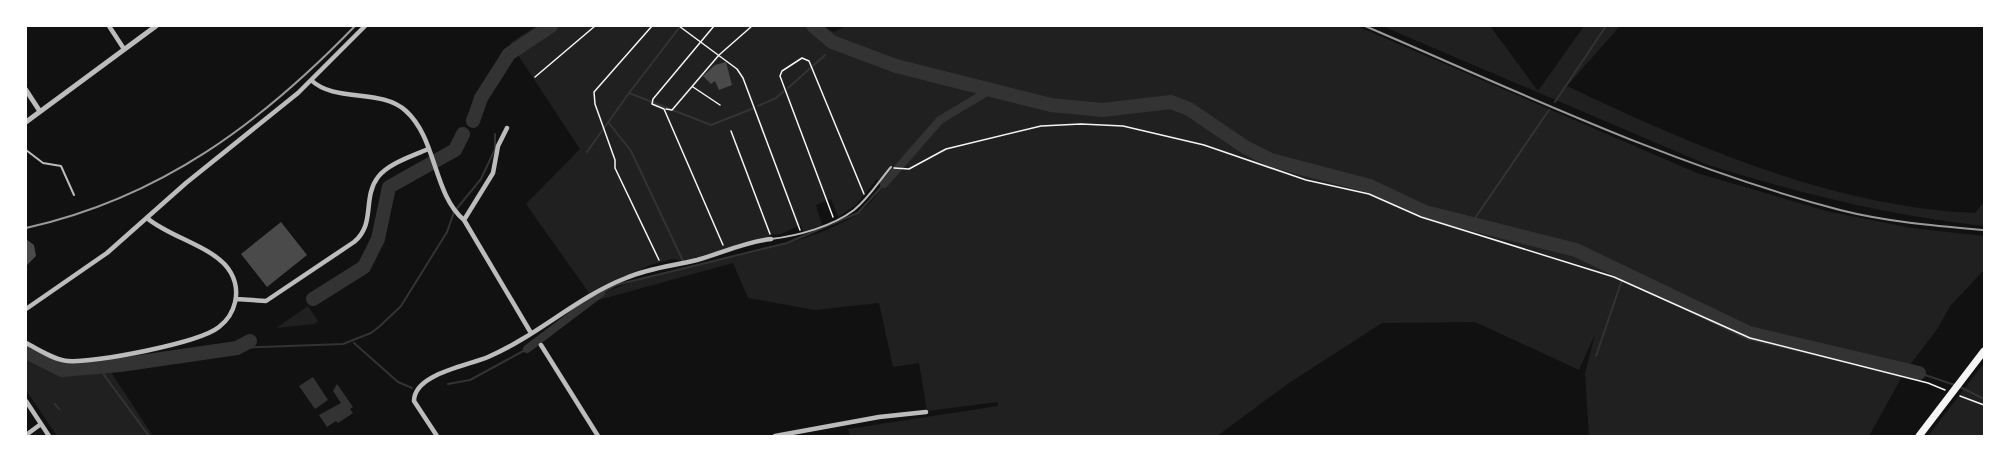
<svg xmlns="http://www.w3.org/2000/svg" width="2010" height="462" viewBox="0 0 2010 462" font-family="'Public Sans',sans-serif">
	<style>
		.green { fill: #202020 }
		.water { fill: #333 }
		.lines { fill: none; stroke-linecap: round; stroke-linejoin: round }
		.stream { stroke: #333; stroke-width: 2 }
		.canal { stroke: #333; stroke-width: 8 }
		.river { stroke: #333; stroke-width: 14 }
		.building { fill: #4a4a4a }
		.path { stroke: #f5f5f5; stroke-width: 1.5 }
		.service { stroke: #bcbcbc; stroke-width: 2 }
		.minor { stroke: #bcbcbc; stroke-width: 4.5 }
		.tertiary { stroke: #bcbcbc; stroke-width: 5 }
		.trunk { stroke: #f5f5f5; stroke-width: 7 }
		.rail { stroke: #9a9a9a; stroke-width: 2 }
	</style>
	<rect width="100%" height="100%" fill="#111"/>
	<path class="green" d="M536,26H822L834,32L846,26H1357L1697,173L1830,212L1912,228L1984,236V270L1950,306L1938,328L1904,373L1869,436H1589L1585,374L1595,334L1579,370L1475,322L1382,323L1289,383L1217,436H850L848,429L998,406V402L927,411L919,363L893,367L879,303L815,310L748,298L733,263L595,301L593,298C674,258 778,260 855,216C866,209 876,196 883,186L877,179L856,205L838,217L831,199L816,205L822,225L803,232L801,225L781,234L769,235V238L756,239L685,261L672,259L650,265L589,293L526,204L580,149L510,43Z
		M1382,26H1490L1538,91L1584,26H1620L1567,86C1693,146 1834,207 1975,213L1984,202V226C1890,216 1798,193 1708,165Z
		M308,306L318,321L314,324L276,328Z
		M26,356L63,374L109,369L153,436H57L26,390Z
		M1984,363V436H1928Z"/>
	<path class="water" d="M313,377L328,400L315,409L299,386Z
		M337,384L353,407L350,409L353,413L338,423L336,421L327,427L319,415L341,403L333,391Z"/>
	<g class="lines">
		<path class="stream" d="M788,88L825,55
			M629,93L679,28
			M1555,102L1606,26
			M758,106L776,98L784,91
			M608,122L631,151L683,261
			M587,152L629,93L711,125L754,108
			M1471,224L1549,110
			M601,293L616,285L787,243L858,213L884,184
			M354,343L398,382L412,388
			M237,348L343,344L371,333L380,326L401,306L447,232L454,212L481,179L495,149V134
			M1596,356L1624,274
			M102,367L104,375L149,436
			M1919,373L1955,385
			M448,384L470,380L527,349
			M1960,387L1984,399
			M55,404L59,409"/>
		<path class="canal" d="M884,184L940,120L990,90
			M527,349L601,293"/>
		<path class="river" d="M813,26L832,42L896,66L1051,105L1102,110L1171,102L1189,109L1245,147L1271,160L1370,186L1425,212L1576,250L1749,333L1919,373
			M473,121L481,98L509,54L551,26
			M313,299L364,267L378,239L389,187L455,150L463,134
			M26,352L62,370L120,365L237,348L250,341"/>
	</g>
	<path class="building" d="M726,62L732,85L719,90L715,81L711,84L703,76L715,65Z
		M281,222L307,255L267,287L241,254Z
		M26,239L34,245L36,256L26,266Z"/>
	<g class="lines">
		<path class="path" d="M652,26L594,92L595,104L615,160V168L659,260
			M679,26L737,69L743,78L800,230
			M714,26L653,99L652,104L664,109L723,245
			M535,77L595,26
			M693,87L720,105
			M666,109L672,110L719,55L752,26
			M731,131L770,234
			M894,168L909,169L946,149L1041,126L1081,124L1123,126L1204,145L1306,180L1369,194L1421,217L1614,277L1750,338L1928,383L1945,390
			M833,217L780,76L782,71L802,58L809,61L864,194
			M1960,396L1984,405"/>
		<path class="service" d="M26,150L43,163L61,166L74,195
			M771,239C798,236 833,226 854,210C869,198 879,181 891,167"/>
		<path class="minor" d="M109,26L124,49
			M311,80C335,103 381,88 406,111C437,139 433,194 464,220L531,333
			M464,220L493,173L498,146L507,128
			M236,299L266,301L354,242C376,224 362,198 378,177C389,163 413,156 428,149
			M26,309L107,253L186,183L298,93L365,26
			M26,343C38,349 54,360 68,361C95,363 199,343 219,327C236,314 241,291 231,273C217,247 170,238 147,218
			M541,345L598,436
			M26,401L49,436
			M26,435L41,424
			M437,436L414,401C414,374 467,366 488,357C537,336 577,297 626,278C649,268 673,266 697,260C722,253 745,242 771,239
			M775,436L879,417L926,412"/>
		<path class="tertiary" d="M26,90L39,110
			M26,122L156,26"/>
		<path class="trunk" d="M1919,436L1984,351"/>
		<path class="rail" d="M1365,26C1521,93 1676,167 1840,210C1887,222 1937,226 1984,230
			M26,228C161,198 261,123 355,26"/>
	</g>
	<rect width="2010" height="462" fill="none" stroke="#ffffff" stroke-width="54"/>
</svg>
